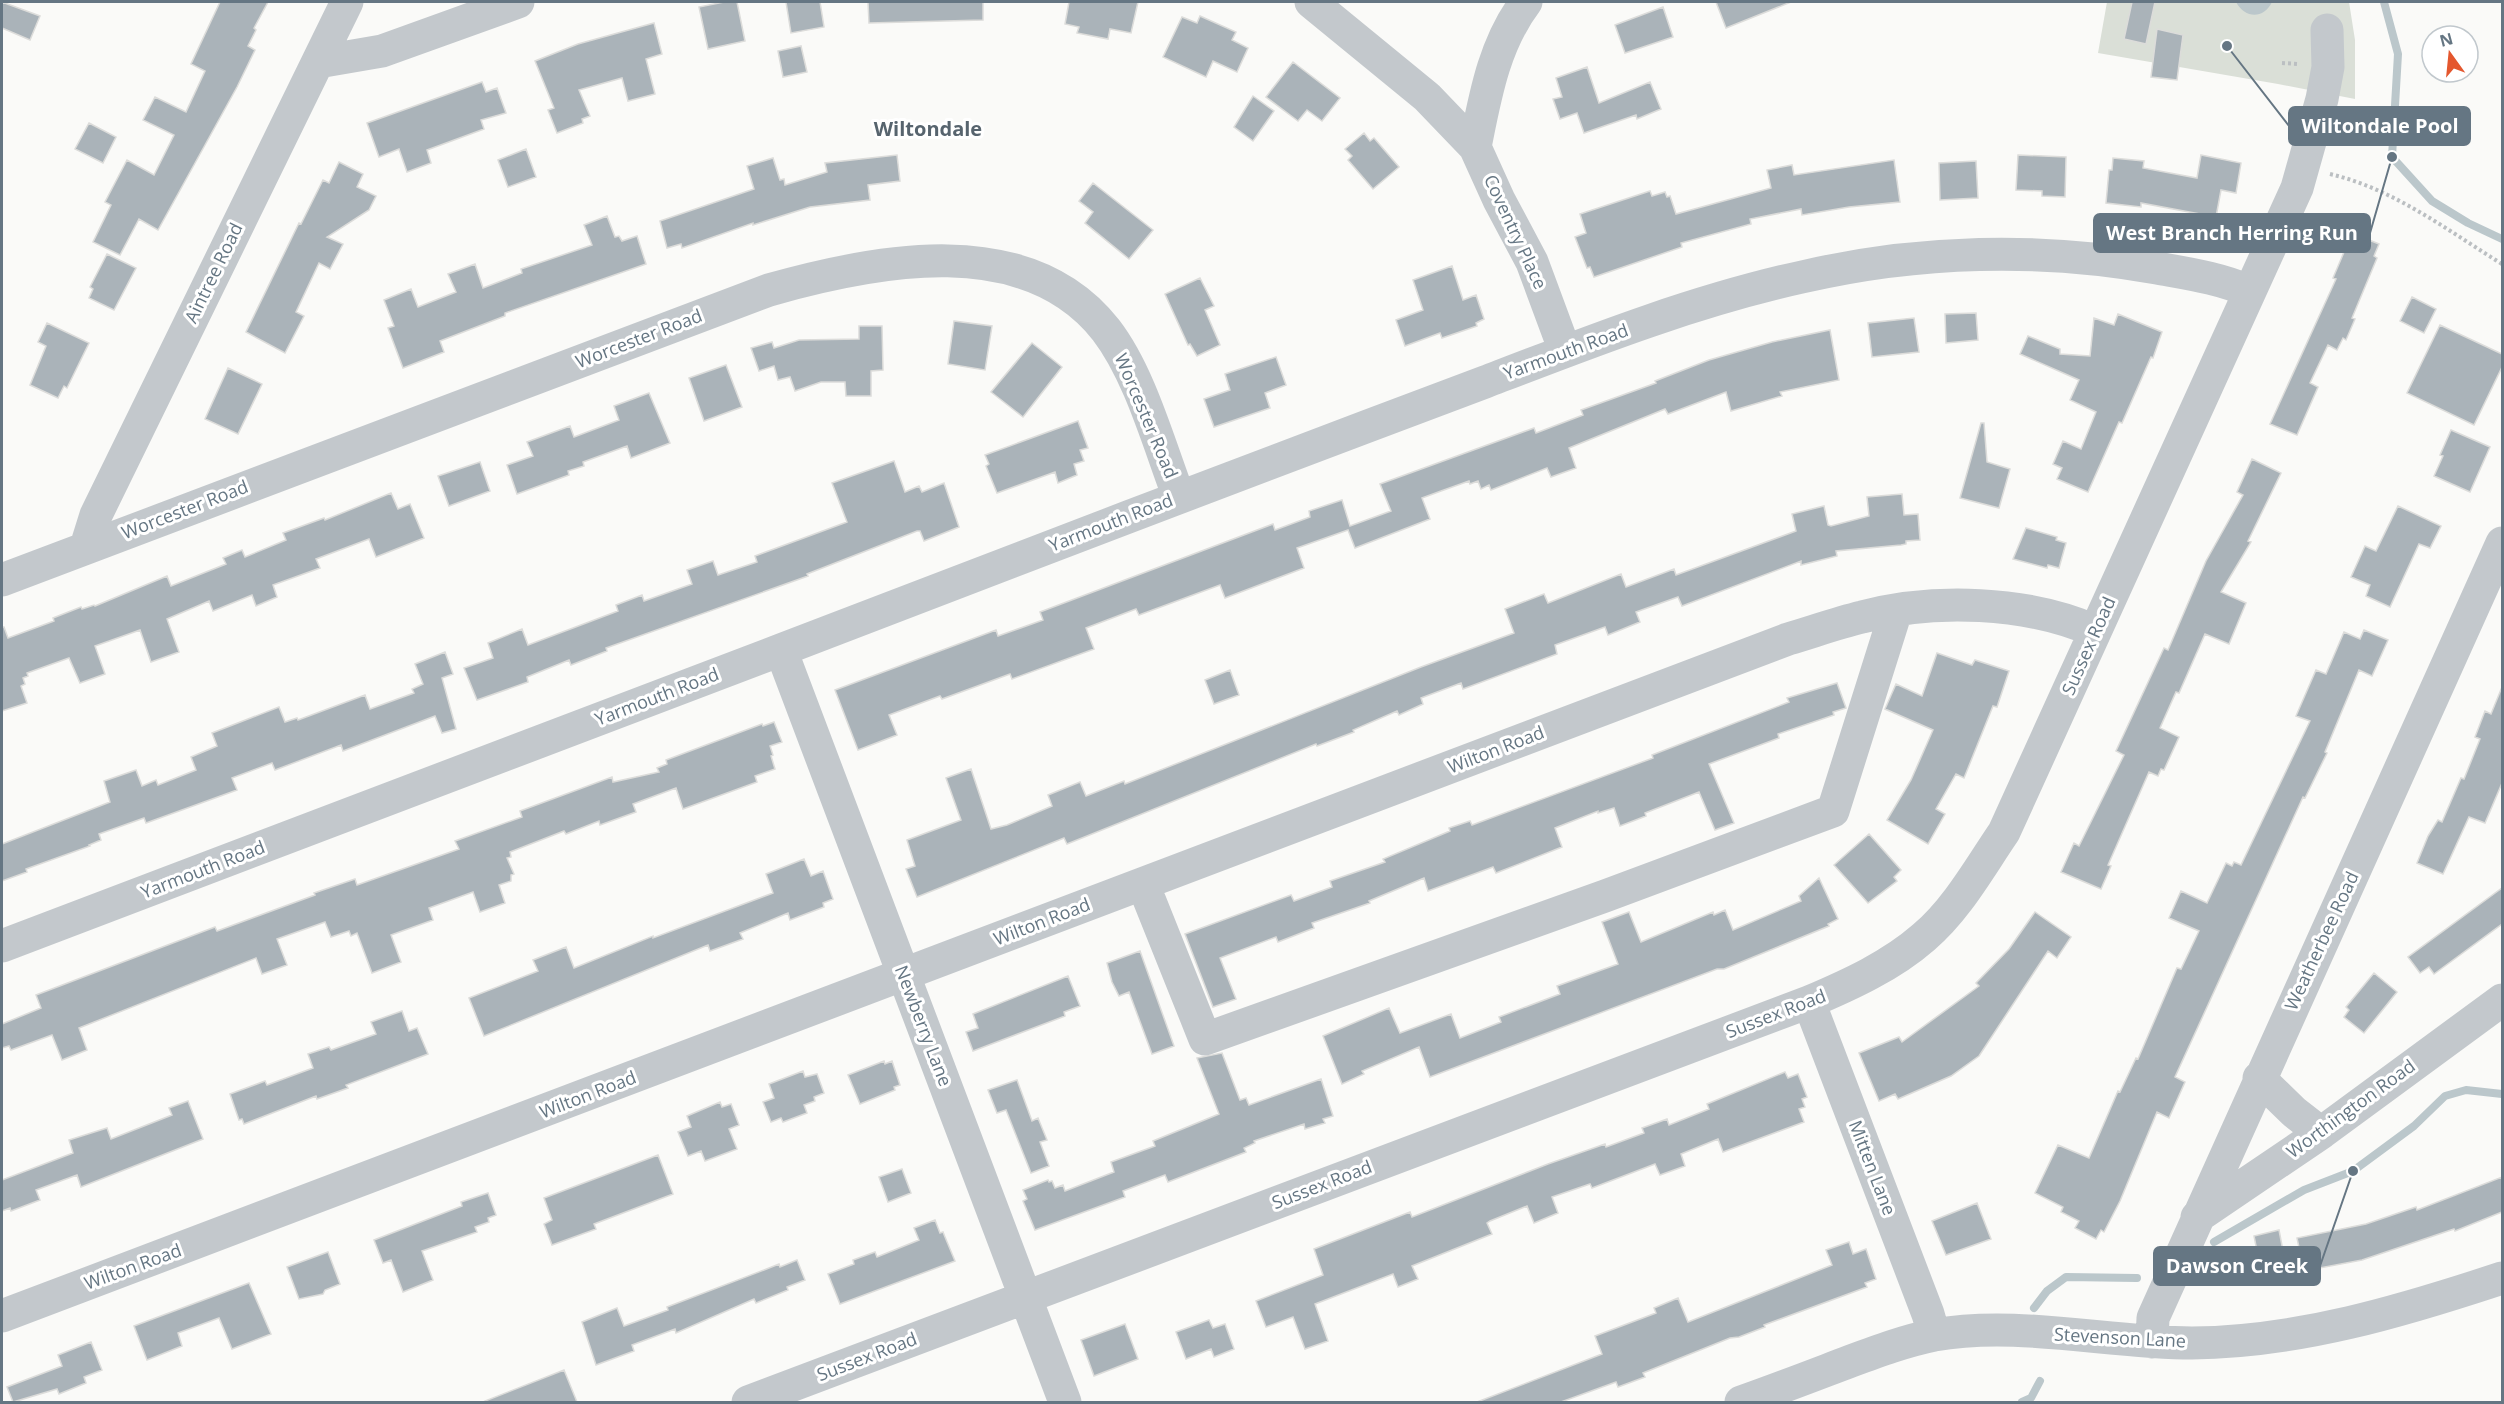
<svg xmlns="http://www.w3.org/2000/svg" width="2504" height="1404" viewBox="0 0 2504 1404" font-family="'Open Sans',sans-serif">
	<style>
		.green { fill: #dadfd7 }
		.water { fill: #bbc7cb }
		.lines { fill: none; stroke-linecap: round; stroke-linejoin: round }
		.stream { stroke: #bbc7cb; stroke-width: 8 }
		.building { fill: #aab3b9; stroke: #dcdcda; stroke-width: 1.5 }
		.path { stroke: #bbbfc2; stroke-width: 4; stroke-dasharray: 3 3; stroke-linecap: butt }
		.minor { stroke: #c3c8cc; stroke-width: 33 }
		.labels { text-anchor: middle; stroke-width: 6; stroke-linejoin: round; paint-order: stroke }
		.street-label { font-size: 18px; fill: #657683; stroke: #fff }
		.neighbourhood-label { font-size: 20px; font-weight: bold; fill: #57646e; stroke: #fff }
		.leader { fill: none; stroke: #657683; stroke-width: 2 }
		.callout-dot { fill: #657683; stroke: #fff; stroke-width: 2 }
		.callout { fill: #657683; stroke: #657683; stroke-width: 2 }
		.callout-label { font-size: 20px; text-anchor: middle; font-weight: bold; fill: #fff }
	</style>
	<rect width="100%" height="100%" fill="#fafaf8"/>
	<path class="green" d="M2107,2H2349L2355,40V99L2278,84L2098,53Z"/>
	<path class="water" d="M2236,2H2272C2264,19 2245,19 2236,2Z"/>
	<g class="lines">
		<path class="stream" d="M2384,2L2398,54L2392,157L2432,201L2468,223L2502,239
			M2214,1242L2304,1190L2353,1171L2414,1126L2445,1096L2466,1090L2502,1094
			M2034,1308L2047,1291L2066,1277L2137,1278
			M2022,1402L2031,1398L2040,1381"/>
	</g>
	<path class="building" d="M2,2L40,16L30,40L2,28Z
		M220,2H268L254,28L256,30L248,46L255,50L237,87L158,230L139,219L120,255L93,242L111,205L105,202L127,160L154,175L174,135L143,120L155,97L186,112L205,71L191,64Z
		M724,2H737L745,41L708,49L699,7Z
		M786,2H820L824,27L791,33Z
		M868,2H983V20L869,23Z
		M1069,2H1138L1131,33L1110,29L1108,39L1077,33L1079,27L1065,24Z
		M1716,2H1791L1726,28Z
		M2132,2H2155L2146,44L2124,39Z
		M1663,7L1673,37L1625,53L1615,25Z
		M1200,16L1236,32L1232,40L1248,48L1237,72L1213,61L1206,77L1163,57L1182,17L1197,23Z
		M654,23L662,54L646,59L655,94L628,101L622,78L579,90L590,116L582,119L583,123L557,133L548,110L554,108L535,61L578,44Z
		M2157,29L2183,35L2177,80L2151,77Z
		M801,46L807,72L783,77L778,51Z
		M1293,62L1340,98L1322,121L1307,110L1298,121L1266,97Z
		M1587,67L1599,103L1650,82L1661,109L1637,119L1636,115L1584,133L1577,113L1560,119L1553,99L1562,97L1556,78Z
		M482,82L486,92L497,88L506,113L481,120L484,129L427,150L431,163L407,172L399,149L379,157L367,123Z
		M1253,96L1274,111L1253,141L1234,127Z
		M89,123L116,137L103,163L75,149Z
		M1364,133L1370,141L1374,138L1399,167L1373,189L1348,160L1352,156L1345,149Z
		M526,149L536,177L508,187L498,160Z
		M897,155L900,181L868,185L870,200L810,207L753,225V223L682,248L681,244L667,248L660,221L754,189L747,166L773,158L780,180L784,179L785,185L827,172L825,163Z
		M2018,155L2066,157L2065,197L2042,196V191L2016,190Z
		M2201,155L2241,163L2236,193L2221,190L2216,217L2141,203V207L2106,203L2109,170H2112L2113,158L2144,161L2143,168L2197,178Z
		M1894,160L1900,202L1849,207L1802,215L1801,209L1750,219L1751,224L1681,243L1682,247L1594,277L1590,267L1587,268L1575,237L1586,233L1580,214L1650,191L1652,196L1665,192L1667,197L1670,196L1676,214L1771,188L1767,170L1792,165L1794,175Z
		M1976,161L1978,198L1940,200L1939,163Z
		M339,162L363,174L357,187L376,196L369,210L327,237L343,244L330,269L319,263L296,312L304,316L285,353L246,332L299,223L301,224L323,180L329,183Z
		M1093,183L1153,230L1129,259L1085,223L1093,212L1079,201Z
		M607,216L615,237L619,236L622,241L637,236L646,264L505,313V316L440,341L444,352L403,368L388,328L394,326L384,300L411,289L418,307L456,292L448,274L475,264L483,288L522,273L521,269L592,245L584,225Z
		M2359,236L2379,244L2374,256L2377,258L2352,318L2355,319L2346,340L2343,338L2337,350L2328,345L2310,383L2318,387L2297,435L2270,424L2336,279L2333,278L2347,245L2354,248Z
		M107,254L136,268L114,310L89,298L93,289L90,287Z
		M1452,266L1463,300L1476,295L1484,319L1476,323L1477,326L1442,338L1440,333L1405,346L1396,320L1423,310L1413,280Z
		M1200,278L1214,306L1205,310L1220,345L1197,356L1190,344L1188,345L1165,294Z
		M2412,297L2436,309L2424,333L2400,321Z
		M1976,313L1978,340L1946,343L1945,314Z
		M2118,314L2162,332L2153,358L2151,357L2122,423L2119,422L2088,492L2057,479L2062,468L2053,464L2063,441L2081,449L2096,412L2070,400L2079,380L2020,354L2028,336L2060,349V354L2090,356L2094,318L2114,325Z
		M1914,318L1919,352L1872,357L1868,323Z
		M954,321L992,326L985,370L948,364Z
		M47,323L89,343L67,388L64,386L58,398L30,385L46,346L38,342Z
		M2440,325L2502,354V367L2474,425L2407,393Z
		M859,326H882L883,370L871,371V396H846L845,382H821L795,391L790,377L778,380L774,366L759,371L751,348L772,342L774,348L799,340L859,339Z
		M1830,330L1839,380L1780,392L1782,396L1731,411L1726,392L1668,414L1665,409L1569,448L1576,468L1551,477L1547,468L1491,490L1489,485L1481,489L1478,481L1470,484L1469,481L1441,491L1422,498L1430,519L1355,548L1348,530L1297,548L1304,568L1225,598L1220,585L1139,615L1136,609L1086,628L1094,649L1012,679L1010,674L942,699L940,696L889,715L897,735L858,750L835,690L996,630L998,636L1043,620L1040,612L1273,524L1275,530L1310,517L1309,511L1342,500L1350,526L1391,511L1380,484L1534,428L1536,433L1583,415L1581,410L1656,383L1655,381L1709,360L1772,342Z
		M1032,343L1062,367L1023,417L991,392Z
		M1276,357L1286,385L1265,393L1270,408L1214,427L1204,399L1230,390L1225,374Z
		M726,365L742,407L704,421L689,378Z
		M228,368L262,384L238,434L205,419Z
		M649,393L670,443L631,458L627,446L583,462L584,466L568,471L569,475L517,494L507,465L533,456L527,442L570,426L574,437L619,420L614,406Z
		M1078,421L1088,448L1080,450L1084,461L1074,464L1077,475L1058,483L1055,472L997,493L986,466L989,464L985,455Z
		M1981,423H1984L1987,462L2010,469L1999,508L1960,498Z
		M2451,430L2490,447L2470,492L2434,476L2443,456L2440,455Z
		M2252,459L2281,473L2248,541L2251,542L2221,592L2246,603L2229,644L2205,634L2179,693L2176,692L2160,728L2179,737L2164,770L2161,769L2158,776L2149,772L2108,865L2111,866L2101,889L2061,872L2074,843L2079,846L2124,755L2116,751L2164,648L2168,650L2206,561L2243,495L2237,492Z
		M894,461L905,492L919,486L922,492L944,483L959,527L924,541L920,531H917L807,574L808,576L606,648L607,651L571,665L569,660L527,677L528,682L477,700L464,668L493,658L488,643L522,629L528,645L618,611L616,605L642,595L644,601L692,584L687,570L713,561L718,575L757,562L755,556L847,522L832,483Z
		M480,462L490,491L449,506L438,476Z
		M391,493L398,509L410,504L424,538L376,557L369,539L316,559L320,568L273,585L277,597L256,606L252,595L213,611L209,601L167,619L179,652L151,662L140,630L95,646L105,674L80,683L69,658L27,673L28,676L23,678L25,684L21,686L27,703L2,711V627H4L8,638L54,621L53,618L81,607L82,609L94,605L95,606L167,576L171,586L226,564L223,558L242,550L245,557L286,540L283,533L324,518L325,520Z
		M1902,494L1904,515L1918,514L1920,540L1906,541V544L1901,545L1836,551L1837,556L1801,565V561L1682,606L1678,597L1636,612L1640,622L1608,635L1605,627L1555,645L1557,654L1463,689L1461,683L1421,698L1423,704L1399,715L1397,711L1353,730L1354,732L1317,746L1316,744L1067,844L1064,838L917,897L906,869L915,866L907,840L961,820L946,778L971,769L991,829L1007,825L1052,806L1048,795L1080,782L1086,796L1124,781L1125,784L1421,667L1514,633L1505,609L1544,594L1548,603L1621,574L1626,587L1674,569L1676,575L1796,531L1792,514L1824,506L1828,525L1831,526L1869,516L1867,497Z
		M2398,506L2441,526L2430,548L2419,544L2390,607L2366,596L2370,585L2351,577L2365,546L2376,551Z
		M2026,528L2057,537L2056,540L2066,543L2059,568L2048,565L2047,568L2013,559Z
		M2364,630L2388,640L2372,676L2359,670L2325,752L2327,753L2305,798L2303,797L2175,1077L2185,1082L2169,1118L2157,1112L2120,1201L2104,1232L2101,1230L2096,1239L2075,1228L2079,1221L2061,1212L2063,1207L2035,1193L2058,1145L2089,1158L2118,1091L2120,1092L2136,1058L2138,1059L2177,968L2181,969L2199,931L2169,918L2181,891L2207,903L2226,863L2232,866L2234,862L2241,865L2310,721L2296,716L2316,670L2326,674L2344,632L2360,639Z
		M445,652L453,674L442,678L456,729L442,733L435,716L343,751L341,745L275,770L272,763L232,778L237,790L146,823L144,818L99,834L101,840L89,845L90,846L26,869L27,872L2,881V844L110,802L104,781L136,770L142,786L156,780L158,785L196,770L191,757L217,746L212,733L279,707L285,722L297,718L298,720L365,695L370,709L414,693L412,689L423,684L415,664Z
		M1937,653L1972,665L1975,660L2009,671L1997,707L1993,706L1964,778L1956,774L1936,809L1945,814L1928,844L1887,820L1911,780L1933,730L1885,709L1896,684L1922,696Z
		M1230,670L1239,695L1214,704L1205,680Z
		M1837,683L1846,708L1833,712L1834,715L1778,734L1779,738L1709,764L1734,823L1715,830L1699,792L1645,813L1646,816L1620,826L1614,808L1598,813V811L1555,828L1562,847L1496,873L1493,867L1428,891L1424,878L1369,901L1370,903L1312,923L1314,928L1278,942L1276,937L1220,958L1236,999L1213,1007L1185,934L1291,895L1294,901L1332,887L1330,881L1385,862L1383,859L1450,831L1449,828L1470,821L1472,825L1653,758L1652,755L1789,702L1787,698Z
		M2502,687V783L2485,823L2469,817L2443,874L2417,863L2428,836L2438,820L2442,822L2461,778L2464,779L2480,739L2475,737L2485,711L2491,714Z
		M774,722L782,742L770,746L773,755L771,756L775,769L755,776L757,782L683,809L676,788L633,804L636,812L600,825L599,821L566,834L564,831L510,852L511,857L507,858L514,874L511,875V881L499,885L505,903L480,912L473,892L429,908L433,920L391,935L401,962L372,973L357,933L351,936L349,931L331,937L325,922L277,939L287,965L262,974L256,958L79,1028L87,1050L62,1060L52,1035L11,1050L9,1046L2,1048V1024L41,1008L36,995L215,927L217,931L315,895L314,893L355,879L357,885L459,849L455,841L522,817L520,811L612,777L613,782L659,772L657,768L667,764L666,760L762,724L763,726Z
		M1869,834L1901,870L1894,877L1897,881L1868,903L1834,865Z
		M804,859L811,876L823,871L833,899L823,903L824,907L790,920L788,913L740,933L743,939L710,951L708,945L484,1036L469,998L538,971L533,960L566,947L574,968L653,936V938L773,893L766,874Z
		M1819,878L1838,919L1828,924L1829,926L1724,969H1717L1430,1077L1419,1047L1362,1071L1364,1074L1342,1084L1323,1036L1389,1008L1400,1033L1451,1014L1460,1038L1501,1022L1499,1017L1560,994L1557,986L1618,964L1602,922L1629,912L1641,942L1713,912L1714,915L1725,910L1733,930L1801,901L1799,896Z
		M2502,888V924L2434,974L2429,967L2420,973L2408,957Z
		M2035,912L2071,937L2057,958L2048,951L1979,1056L1951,1076L1898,1099L1895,1094L1879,1101L1859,1053L1899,1037L1902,1042L1979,986L1976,983L2009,949Z
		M1140,951L1174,1046L1152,1054L1129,992L1119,996L1112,982L1107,963Z
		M2374,973L2397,992L2364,1033L2344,1017L2349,1010L2346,1007Z
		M1068,976L1080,1006L1064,1012L1065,1016L973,1051L966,1032L978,1028L973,1014Z
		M402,1011L409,1031L417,1028L428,1054L346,1085L348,1088L317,1099L316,1096L244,1124L242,1119L239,1120L230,1094L265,1081L267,1085L313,1068L308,1054L329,1047L331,1050L376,1034L371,1022Z
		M1222,1053L1240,1100L1246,1098L1249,1105L1321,1079L1333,1116L1323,1119L1325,1123L1305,1129L1304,1124L1254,1141L1255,1143L1244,1148L1246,1152L1168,1182L1165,1175L1123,1191L1125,1197L1035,1230L1023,1201L1027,1199L1023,1190L1048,1180L1049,1182L1052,1181L1055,1188L1063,1185L1065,1191L1114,1172L1111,1162L1155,1146L1153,1141L1219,1114L1197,1058Z
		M884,1061L885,1064L892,1061L900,1085L894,1087L895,1090L860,1104L848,1075Z
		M803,1071L805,1077L817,1074L824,1093L814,1097L815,1101L804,1105L807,1113L783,1122L781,1118L771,1122L763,1102L774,1098L769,1084Z
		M1785,1072L1788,1078L1798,1074L1807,1097L1802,1099L1805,1107L1799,1109L1804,1122L1723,1152L1718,1139L1681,1154L1685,1166L1660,1175L1655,1164L1592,1188L1590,1184L1552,1197L1558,1213L1534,1223L1527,1206L1490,1221L1487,1223L1492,1234L1412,1266L1418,1279L1398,1287L1393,1274L1315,1304L1328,1341L1305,1349L1293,1317L1266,1327L1256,1301L1323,1275L1314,1249L1410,1212L1412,1217L1548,1164L1605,1144L1606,1147L1644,1133L1642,1128L1667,1119L1669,1125L1709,1109L1707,1104Z
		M1017,1080L1032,1121L1038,1118L1047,1140L1040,1142L1049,1166L1031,1173L1006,1110L997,1113L988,1090Z
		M188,1101L203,1139L81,1187L77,1175L36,1190L40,1200L11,1211L10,1208L2,1211V1180L73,1153L69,1140L107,1128L111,1139L172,1115L169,1108Z
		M720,1102L722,1107L731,1104L739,1125L729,1129L737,1149L705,1161L701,1151L688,1156L678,1132L691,1127L687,1116Z
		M658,1155L673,1194L594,1224L596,1229L552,1245L544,1224L552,1220L544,1198Z
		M902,1169L911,1193L888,1202L879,1177Z
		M2502,1177V1212L2455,1231L2454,1229L2362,1260L2304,1271L2297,1238L2366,1224L2416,1207L2417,1210Z
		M488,1193L496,1215L488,1218L489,1222L475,1227L477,1232L422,1251L433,1280L403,1292L391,1260L383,1263L374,1240L462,1206L461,1202Z
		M1977,1203L1991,1239L1946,1255L1932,1221Z
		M935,1220L940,1233L943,1232L945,1237L955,1261L840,1304L828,1274L854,1264L853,1260L875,1252L877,1257L919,1240L914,1228Z
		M2279,1230L2284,1256L2259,1261L2254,1236Z
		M1849,1242L1853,1254L1866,1249L1876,1279L1865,1283L1867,1287L1764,1325L1765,1327L1739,1337L1730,1338L1643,1373L1645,1377L1618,1387L1616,1382L1561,1402H1477L1602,1354L1595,1336L1656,1313L1654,1308L1678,1298L1688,1322L1832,1265L1826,1250Z
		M328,1252L340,1284L325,1290L323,1294L299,1299L287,1267Z
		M797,1260L805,1280L787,1287L788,1290L756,1303L754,1299L676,1333L675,1329L632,1345L634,1351L596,1365L582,1322L617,1308L624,1326L668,1310L667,1307L764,1270L779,1264L780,1267Z
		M249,1283L271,1334L232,1349L219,1318L178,1333L182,1346L147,1360L134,1326Z
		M1209,1320L1213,1328L1225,1324L1234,1349L1214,1357L1211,1349L1186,1359L1176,1332Z
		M1125,1324L1138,1359L1094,1376L1081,1340Z
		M91,1342L102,1370L84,1377L86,1383L59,1394L57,1389L13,1402L7,1387L62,1366L58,1355Z
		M564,1370L577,1402H486L485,1401Z"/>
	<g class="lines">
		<path class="path" d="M2282,63L2299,64
			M2330,174C2394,189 2447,230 2502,264"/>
		<path class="minor" d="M1311,2L1427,97L1475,147L1499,200L1532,262L1565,351
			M318,62L382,51L518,2
			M1475,147C1485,97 1494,44 1526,2
			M86,547L96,515L347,2
			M2,580L769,290C875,260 1027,229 1106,330C1140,374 1159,445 1179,497
			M781,650L1065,1402
			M1143,884L1205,1039L1605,896L1833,811L1896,611
			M2,946C377,804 753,661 1128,517C1247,471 1366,427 1485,382C1589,342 1693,301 1802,277C1918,250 2040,247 2157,268C2190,274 2219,278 2249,291
			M1809,1002L1928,1314L1934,1335
			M2259,1078L2294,1112L2321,1133
			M2197,1217L2321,1133L2502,1000
			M2,1316L1788,639C1812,632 1837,623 1862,617C1934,598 2027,601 2095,631
			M2152,1342L2153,1318L2502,543
			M748,1402L1809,1002C1849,985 1891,966 1924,937C1957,909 1980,867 2004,832L2297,188L2322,99L2328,67L2327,30
			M1741,1402C1778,1389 1814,1375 1851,1361C1878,1351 1905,1341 1934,1335C2017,1320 2108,1343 2192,1343C2299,1342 2402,1311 2502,1278"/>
	</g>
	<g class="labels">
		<g class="street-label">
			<text transform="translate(1515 232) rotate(65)" y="6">Coventry Place</text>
			<text transform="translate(214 273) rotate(-64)" y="6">Aintree Road</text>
			<text transform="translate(639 339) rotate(-21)" y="6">Worcester Road</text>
			<text transform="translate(1566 352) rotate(-20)" y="6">Yarmouth Road</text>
			<text transform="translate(1146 416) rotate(67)" y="6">Worcester Road</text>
			<text transform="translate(185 510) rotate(-21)" y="6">Worcester Road</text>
			<text transform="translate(1111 523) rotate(-21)" y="6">Yarmouth Road</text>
			<text transform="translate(2089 646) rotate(-66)" y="6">Sussex Road</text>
			<text transform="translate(657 697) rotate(-21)" y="6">Yarmouth Road</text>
			<text transform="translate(1496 750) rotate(-21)" y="6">Wilton Road</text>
			<text transform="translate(203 870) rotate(-21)" y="6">Yarmouth Road</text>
			<text transform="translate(1042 922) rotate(-21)" y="6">Wilton Road</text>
			<text transform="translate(2322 941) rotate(-65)" y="6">Weatherbee Road</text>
			<text transform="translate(1776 1014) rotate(-21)" y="6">Sussex Road</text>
			<text transform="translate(923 1026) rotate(69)" y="6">Newberry Lane</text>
			<text transform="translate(588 1095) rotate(-21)" y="6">Wilton Road</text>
			<text transform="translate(2351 1109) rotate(-36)" y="6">Worthington Road</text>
			<text transform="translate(1872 1168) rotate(69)" y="6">Mitten Lane</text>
			<text transform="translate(1322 1185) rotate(-21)" y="6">Sussex Road</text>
			<text transform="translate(133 1267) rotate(-20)" y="6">Wilton Road</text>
			<text transform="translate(2120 1338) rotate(3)" y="6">Stevenson Lane</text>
			<text transform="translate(867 1357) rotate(-21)" y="6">Sussex Road</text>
		</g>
		<g class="neighbourhood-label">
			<text x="928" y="136">Wiltondale</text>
		</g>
	</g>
	<path class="leader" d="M2227 46L2289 126M2392 157L2370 233M2353 1171L2320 1266"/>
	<g class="callout-dot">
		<circle cx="2227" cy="46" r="6"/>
		<circle cx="2392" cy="157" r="6"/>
		<circle cx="2353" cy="1171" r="6"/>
	</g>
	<g class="callout">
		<rect x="2289" y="107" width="181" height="38" rx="6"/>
		<rect x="2094" y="214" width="276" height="38" rx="6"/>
		<rect x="2154" y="1247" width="166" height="38" rx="6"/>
	</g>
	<g class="callout-label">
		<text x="2380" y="133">Wiltondale Pool</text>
		<text x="2232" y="240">West Branch Herring Run</text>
		<text x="2237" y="1273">Dawson Creek</text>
	</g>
	<rect width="2504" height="1404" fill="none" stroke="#657683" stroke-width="6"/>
	<g transform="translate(2450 54) rotate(345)"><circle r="28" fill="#ffffff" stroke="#c1c8cd" stroke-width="1.5"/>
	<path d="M0-4.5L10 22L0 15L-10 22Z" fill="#e4572e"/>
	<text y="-9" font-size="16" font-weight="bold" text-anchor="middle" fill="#657683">N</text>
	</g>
</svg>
